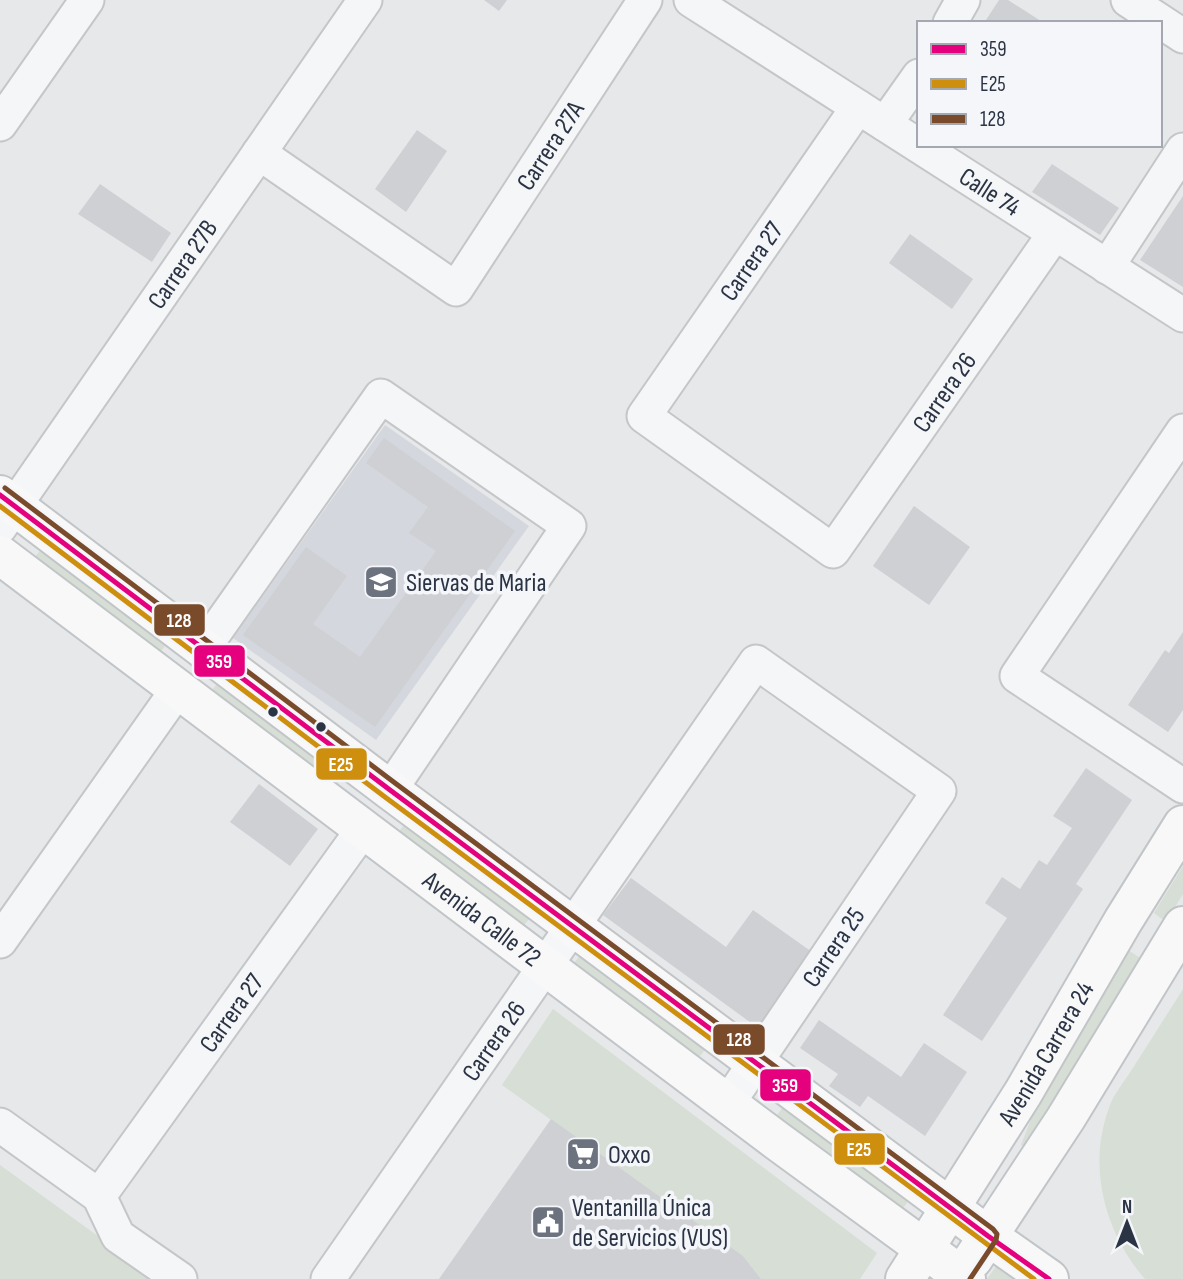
<svg xmlns="http://www.w3.org/2000/svg" width="1183" height="1279" viewBox="0 0 1183 1279" font-family="'Sofia Sans Condensed',sans-serif">
	<style>
		.built { fill: #d4d7dd }
		.green { fill: #d6ded6 }
		.building { fill: #ced0d3 }
		.lines { fill: none; stroke-linecap: round; stroke-linejoin: round }
		.minor-casing { stroke: #c4c6c8; stroke-width: 37 }
		.major-casing { stroke: #c2c5c8; stroke-width: 42 }
		.minor { stroke: #f5f6f7; stroke-width: 33 }
		.major { stroke: #f8f8f8; stroke-width: 38 }
		.bus-1-casing { stroke: #f4f6f9; stroke-width: 10 }
		.bus-2-casing { stroke: #f4f6f9; stroke-width: 10 }
		.bus-3-casing { stroke: #f4f6f9; stroke-width: 10 }
		.bus-1 { stroke: #e5007d; stroke-width: 5 }
		.bus-2 { stroke: #ce8f0e; stroke-width: 5 }
		.bus-3 { stroke: #7a4b2a; stroke-width: 5 }
		.bus-dot { fill: #2b3445; stroke: #f4f6f9; stroke-width: 2.5 }
		.labels { text-anchor: middle; stroke-width: 7; stroke-linejoin: round; paint-order: stroke }
		.street-label { font-size: 26px; fill: #2b3445; stroke: #f4f6f9 }
		.poi-label { font-size: 26px; fill: #2b3445; stroke: #f4f6f9; text-anchor: start }
		.line-badge { stroke: #f4f6f9; stroke-width: 2.5 }
		.badge-label { font-size: 19px; text-anchor: middle; font-weight: bold; fill: #fff }
	</style>
	<rect width="100%" height="100%" fill="#e6e8ea"/>
	<path class="built" d="M385,425L529,526L376,740L233,638Z"/>
	<path class="green" d="M43,547L169,640L158,656L31,562Z
		M219,681L345,774L333,789L208,696Z
		M408,820L533,914L522,928L396,835Z
		M1183,866V894L1166,922L1154,913Z
		M1128,950L1146,962L1030,1152L1021,1145L1044,1086Z
		M582,953L708,1046L696,1061L570,968Z
		M1183,989V1279H1145C1105,1233 1087,1167 1109,1108C1113,1095 1124,1082 1131,1071C1149,1043 1166,1016 1183,989Z
		M553,1009L877,1253L860,1279H761L743,1256L502,1085Z
		M783,1107L909,1200L898,1215L772,1122Z
		M0,1165L157,1279H0Z
		M999,1262L1024,1279H987Z"/>
	<path class="building" d="M484,0H507L499,11Z
		M999,0H1008L1044,23H984Z
		M417,130L447,151L406,212L375,189Z
		M1052,164L1119,208L1100,235L1032,192Z
		M100,184L171,233L152,262L78,214Z
		M1183,196V287L1140,260Z
		M910,234L973,279L952,309L889,263Z
		M384,438L515,531L375,727L243,635L306,547L347,576L313,624L360,657L436,551L409,533L428,507L366,463Z
		M914,506L970,547L929,605L873,566Z
		M1183,632V710L1168,732L1128,705L1165,650L1169,653Z
		M1086,768L1132,800L1076,884L1083,889L982,1041L943,1015L1007,918L985,903L1002,877L1020,889L1039,860L1047,865L1072,828L1053,816Z
		M259,784L318,829L290,866L230,822Z
		M631,878L726,947L753,910L812,952L758,1028L603,915Z
		M819,1020L901,1077L924,1043L967,1072L925,1136L868,1096L860,1107L829,1086L838,1074L800,1048Z
		M551,1119L743,1256L761,1279H439Z"/>
	<g class="lines">
		<g class="minor-casing">
			<g id="minor">
				<path id="s1" d="M691,0L1183,315"/>
				<path d="M1128,0L1183,36"/>
				<path d="M950,23L963,0"/>
				<path id="s2" d="M858,107L644,416L833,551L1055,233"/>
				<path d="M0,124L87,0"/>
				<path d="M885,124L919,76"/>
				<path id="s3" d="M259,153L456,289L645,0"/>
				<path d="M1107,267L1183,150"/>
				<path d="M1183,431L1017,676L1183,786"/>
				<path id="s4" d="M0,527L365,0"/>
				<path d="M203,649L381,396L569,526L390,790"/>
				<path d="M0,941L178,689"/>
				<path d="M0,1125L99,1196L118,1236L180,1279"/>
				<path id="s5" d="M99,1196L364,828"/>
				<path id="s6" d="M328,1279L756,662L939,791L728,1103"/>
			</g>
		</g>
		<g class="major-casing">
			<g id="major">
				<path d="M0,495L390,790L988,1236L1049,1279"/>
				<path id="s7" d="M0,555L776,1140L966,1279"/>
				<path d="M973,1259L1066,1118L1183,926"/>
				<path id="s8" d="M905,1279L1023,1093L1123,921L1183,825"/>
			</g>
		</g>
		<use href="#minor" class="minor"/>
		<use href="#major" class="major"/>
		<g class="bus-1-casing">
			<path id="bus-1" d="M0,495L390,790L988,1236L1049,1279"/>
		</g>
		<g class="bus-2-casing">
			<path id="bus-2" d="M0,506L385,797L1034,1279"/>
		</g>
		<g class="bus-3-casing">
			<path id="bus-3" d="M5,488L395,783L993,1229L997,1234L996,1240L970,1279"/>
		</g>
		<use href="#bus-1" class="bus-1"/>
		<use href="#bus-2" class="bus-2"/>
		<use href="#bus-3" class="bus-3"/>
	</g>
	<defs>
		<g id="school-square" transform="scale(1.75)"><rect x="-9" y="-9" width="18" height="18" rx="4" fill="#6c737f" stroke="#f4f6f9"/><path d="M0-5L7-2L0 1L-7-2ZM-4 1L0 2.5L4 1V4Q0 6-4 4Z" fill="#fff"/></g>
		<g id="supermarket-square" transform="scale(1.75)"><rect x="-9" y="-9" width="18" height="18" rx="4" fill="#6c737f" stroke="#f4f6f9"/><path d="M-6-5.5h2.5l.6 2H6L4.5 2H-2.5L-4.4-4H-6ZM-1.5 3.2a1.3 1.3 0 1 0 .1 0ZM3 3.2a1.3 1.3 0 1 0 .1 0Z" fill="#fff"/></g>
		<g id="civic-square" transform="scale(1.75)"><rect x="-9" y="-9" width="18" height="18" rx="4" fill="#6c737f" stroke="#f4f6f9"/><path d="M-.6-6.5H3V-4.5H.6V-3L4-1V1h2V6H-6V1h2V-1L-.6-3ZM-1.2 2.5V6h2.4V2.5Z" fill="#fff"/></g>
	</defs>
	<g fill-rule="evenodd">
		<use href="#school-square" x="381" y="582"/>
		<use href="#supermarket-square" x="583" y="1154"/>
		<use href="#civic-square" x="548" y="1222"/>
	</g>
	<g class="bus-dot">
		<circle cx="273" cy="712" r="6"/>
		<circle cx="321" cy="727" r="6"/>
	</g>
	<g class="labels">
		<g class="street-label">
			<text dy="9" stroke="none"><textPath href="#s3" startOffset="411">Carrera 27A</textPath></text>
			<text dy="9" stroke="none"><textPath href="#s1" startOffset="355">Calle 74</textPath></text>
			<text transform="translate(751 261) rotate(-55)" y="9">Carrera 27</text>
			<text dy="9" stroke="none"><textPath href="#s4" startOffset="320">Carrera 27B</textPath></text>
			<text dy="9" stroke="none"><textPath href="#s2" startOffset="802">Carrera 26</textPath></text>
			<text dy="9" stroke="none"><textPath href="#s7" startOffset="604">Avenida Calle 72</textPath></text>
			<text transform="translate(833 947) rotate(-56)" y="9">Carrera 25</text>
			<text dy="9" stroke="none"><textPath href="#s5" startOffset="226">Carrera 27</textPath></text>
			<text dy="9" stroke="none"><textPath href="#s6" startOffset="290">Carrera 26</textPath></text>
			<text dy="9" stroke="none"><textPath href="#s8" startOffset="266">Avenida Carrera 24</textPath></text>
		</g>
		<g class="poi-label">
			<text x="406" y="591">Siervas de Maria</text>
			<text x="608" y="1163">Oxxo</text>
			<text x="572" y="1216">Ventanilla Única<tspan x="572" dy="30">de Servicios (VUS)</tspan></text>
		</g>
	</g>
	<g class="line-badge">
		<rect x="153" y="603" width="53" height="34" rx="7" fill="#7a4b2a"/>
		<rect x="193" y="644" width="53" height="34" rx="7" fill="#e5007d"/>
		<rect x="315" y="747" width="53" height="34" rx="7" fill="#ce8f0e"/>
		<rect x="712" y="1023" width="54" height="33" rx="7" fill="#7a4b2a"/>
		<rect x="759" y="1068" width="53" height="34" rx="7" fill="#e5007d"/>
		<rect x="833" y="1132" width="53" height="34" rx="7" fill="#ce8f0e"/>
	</g>
	<g class="badge-label">
		<text x="179" y="627">128</text>
		<text x="219" y="668">359</text>
		<text x="341" y="771">E25</text>
		<text x="739" y="1046">128</text>
		<text x="785" y="1092">359</text>
		<text x="859" y="1156">E25</text>
	</g>
	<rect x="917" y="21" width="245" height="126" fill="#f4f6f9" stroke="#a4a8b1" stroke-width="2"/>
	<rect x="931" y="44" width="35" height="10" fill="#e5007d" stroke="#a4a8b1" stroke-width="2"/>
	<text x="980" y="56" font-size="21" fill="#2b3445">359</text>
	<rect x="931" y="79" width="35" height="10" fill="#ce8f0e" stroke="#a4a8b1" stroke-width="2"/>
	<text x="980" y="91" font-size="21" fill="#2b3445">E25</text>
	<rect x="931" y="114" width="35" height="10" fill="#7a4b2a" stroke="#a4a8b1" stroke-width="2"/>
	<text x="980" y="126" font-size="21" fill="#2b3445">128</text>
	<g transform="translate(1127 1223)" stroke="#f4f6f9" stroke-width="5" paint-order="stroke">
	<path d="M0-5L12 26L0 18L-12 26Z" fill="#2b3445"/>
	<text y="-10" font-size="19" font-weight="bold" text-anchor="middle" fill="#2b3445">N</text>
	</g>
</svg>
